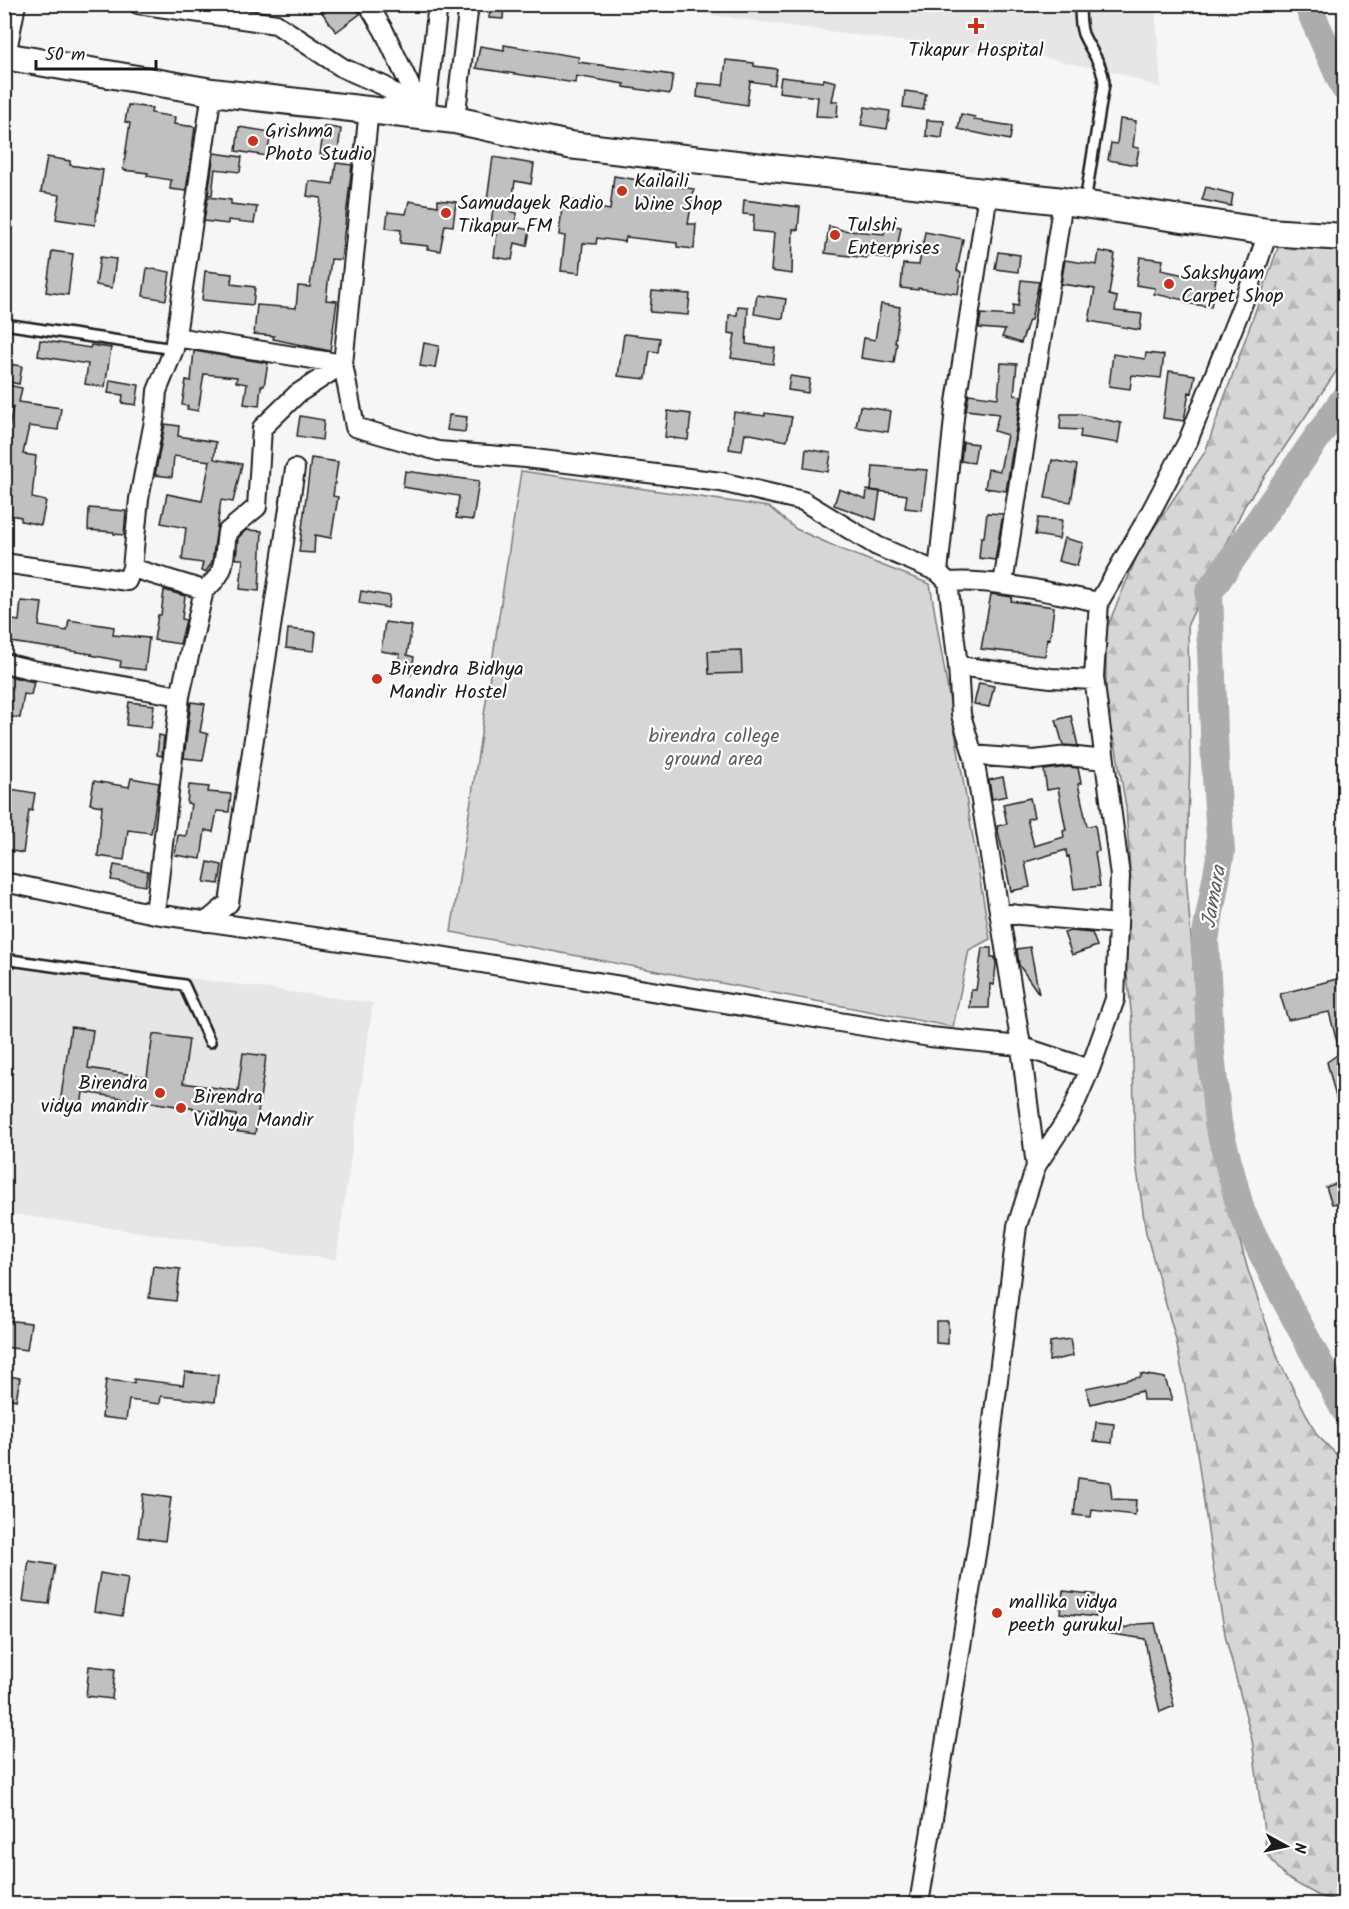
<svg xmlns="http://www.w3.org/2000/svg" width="1349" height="1909" viewBox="0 0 1349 1909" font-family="Kalam,sans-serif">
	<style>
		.built { fill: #e6e6e6 }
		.forest { fill: url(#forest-firs); stroke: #797979; stroke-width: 1.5 }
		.park { fill: #d6d6d6; stroke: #797979; stroke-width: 1.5 }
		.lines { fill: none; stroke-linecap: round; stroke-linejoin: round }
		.river { stroke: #acacac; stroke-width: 28 }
		.building { fill: #c0c0c0; stroke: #1c1c1c; stroke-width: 1.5 }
		.lane-casing { stroke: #1c1c1c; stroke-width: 14 }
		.street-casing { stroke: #1c1c1c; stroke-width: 22 }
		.secondary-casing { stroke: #1c1c1c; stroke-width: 30 }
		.lane { stroke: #fff; stroke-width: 9 }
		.street { stroke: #fff; stroke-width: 18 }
		.secondary { stroke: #fff; stroke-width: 26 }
		.poi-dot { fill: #c8321e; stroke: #fff; stroke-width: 2 }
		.labels { text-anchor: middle; stroke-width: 4.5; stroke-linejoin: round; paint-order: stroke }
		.poi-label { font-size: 20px; fill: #1c1c1c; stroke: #fff; text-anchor: start }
		.park-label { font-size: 20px; fill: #5d5d5d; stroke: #fff }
		.water-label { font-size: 21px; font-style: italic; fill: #5d5d5d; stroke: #fff }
	</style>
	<defs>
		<pattern id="forest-firs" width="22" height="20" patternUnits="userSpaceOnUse" patternTransform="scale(1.5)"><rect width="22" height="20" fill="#d6d6d6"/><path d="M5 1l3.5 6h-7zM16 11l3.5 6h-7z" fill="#b7b7b7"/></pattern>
	</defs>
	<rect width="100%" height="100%" fill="#f6f6f6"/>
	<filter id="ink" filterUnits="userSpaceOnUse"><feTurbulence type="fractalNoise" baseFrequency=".0167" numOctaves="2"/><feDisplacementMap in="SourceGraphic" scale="12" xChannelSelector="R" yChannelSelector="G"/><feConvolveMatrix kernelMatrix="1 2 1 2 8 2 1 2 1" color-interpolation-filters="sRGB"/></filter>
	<g filter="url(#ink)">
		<path class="built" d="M638,5H1155L1161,88L1118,73L997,48L972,51Z
			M5,953L373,1003L336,1260L5,1213Z"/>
		<path class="forest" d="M1279,245H1344V360L1245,505L1188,624L1190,762L1186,874L1201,1063L1214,1149L1248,1270L1279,1361L1317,1435L1344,1462V1903L1319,1896L1285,1877L1267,1854L1252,1740L1226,1639L1213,1567L1196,1445L1176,1340L1146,1233L1135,1156L1132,1019L1126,965L1130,870L1126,807L1116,748L1106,714V630L1140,549L1205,452Z"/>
		<path class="park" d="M521,471L769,507L796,529L843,550L930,584L990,939L969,950L953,1027L451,932Z"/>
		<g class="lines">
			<path class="river" d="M1307,4L1344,87
				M1344,399L1209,592L1215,762L1221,852L1205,940L1211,1053L1218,1123L1241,1211L1286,1301L1344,1409"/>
		</g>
		<path class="building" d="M316,4H353L360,14L336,32Z
			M491,4H504L503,19L489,18Z
			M504,45L579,57L578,62L673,75L670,94L624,87V84L576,76L575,83L476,68L480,46L504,50Z
			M726,60L754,63V66L777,69L774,85L750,81L747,105L697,97L698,83L723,85Z
			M781,77L823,82L824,79L836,82L832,101H838L837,117L816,116L818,97L779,92Z
			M905,91L926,94L923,110L903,107Z
			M128,105L152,108L151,113L175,117L174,124L195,127L186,191L170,189L171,180L147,176L148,173L123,170L130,123L125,122Z
			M865,107L890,111L887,129L861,125Z
			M961,114L975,117L974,120L1012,126L1010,140L958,129Z
			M1120,119L1136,121L1133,147L1139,148L1136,165L1108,160L1111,143L1117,144Z
			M927,120L944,121L942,138L926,136Z
			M324,126L341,129L337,157L320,155Z
			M239,127L271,132L267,156L236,151Z
			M214,153L242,157L240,172L215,169L212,195H208Z
			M47,157L70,161V165L103,170L95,225L56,219L60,195L41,192Z
			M493,157L534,164L531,184L515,181L511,212L517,213L515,227L530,230L527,246L515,243L512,260L494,257L497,234L490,233L493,208L486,207Z
			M336,163L352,165L341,260L331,259L326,300L337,301L330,351L273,339L274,336L254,334L257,305L296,308L298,286L310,287L321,198L307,196L309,181L333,184Z
			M614,176L694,189L688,224H696L694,249L677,247V243L626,237L625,242L597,238L596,244L583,243L580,273L561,271L565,236L559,235L563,199L584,202V206L610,210Z
			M1206,187L1233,194L1231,206L1202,200Z
			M208,197L231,200V204L257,207L254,223L228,220V224L204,221Z
			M438,200L456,202L453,226L445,225L440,251L427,249L428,246L400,243L401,230L386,228L388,212L406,214L409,201L438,206Z
			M744,200L800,207L798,230L793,229L792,274L771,271L774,233L753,231L754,215L743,214Z
			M886,224L901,227L895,260L867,255V258L825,253L829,226L842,230L884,234Z
			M925,232L963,239L957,271L961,272L958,294L918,288V290L901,288L903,264L919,265Z
			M52,251L73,254L68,295L46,292Z
			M1099,251L1115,254L1109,295L1117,297L1115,311L1142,314L1140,330L1089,321L1095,289L1061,284L1065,260L1097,265Z
			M998,252L1020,255L1018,272L995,269Z
			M100,257L116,259L112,288L96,285Z
			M1140,257L1163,260L1161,270L1189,276V274L1216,278L1211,307L1185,303V300L1154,294L1155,288L1136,285Z
			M147,268L170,272L166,300L143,296Z
			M205,271L232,274L231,284L255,287L253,305L202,300Z
			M1021,280L1039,282L1031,320H1029L1021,343L1002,337L1005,330L979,328L981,314L1012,316L1013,305L1018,306Z
			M652,291L690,294L688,315L650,312Z
			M757,295L786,299L783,319L754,314Z
			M881,304L900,307L895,343H897L894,363L861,358L864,338L875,340Z
			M738,306L748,307L746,344L775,348L773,364L731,358L735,334L728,333L729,315H737Z
			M624,334L660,338L658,352L650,351L646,379L618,376Z
			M40,340L90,348L91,345L111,348L105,387L85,384L88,364L38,356Z
			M424,343L439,346L435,368L420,366Z
			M194,351L268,363L264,386H261L259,406L244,404L247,384L236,382L237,377L204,374L198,411L187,409L188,406L182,405L186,380L191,381Z
			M1146,353L1164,355L1161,378L1132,375L1130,389L1109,386L1113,354L1145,359Z
			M1001,363L1017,364L1014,395L1021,396L1006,491L985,488L988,469L1000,471L1007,435L994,431L999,414L966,410L969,394L998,398Z
			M7,364L22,366L19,384L4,381Z
			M1169,371L1195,375L1192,393L1189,392L1184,421L1163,418Z
			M790,376L810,379L808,393L788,390Z
			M110,380L139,385L136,405L122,403L123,395L108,393Z
			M7,385L22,388L19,402L61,408L58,430L29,426L23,454L36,456L32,498L46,501L41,525L21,521V517L4,514V498L8,475L4,474V468L7,438L13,407L4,405Z
			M860,406L891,411L888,432L856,427Z
			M668,411L691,414L688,440L665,437Z
			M734,412L765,416V413L792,417L787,441L745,433L742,451L729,449Z
			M1061,414H1079L1121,423L1118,443L1080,437L1081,430L1060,429Z
			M449,415L467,417L465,432L447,430Z
			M300,416L324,420L322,440L297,436Z
			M165,424L179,426L178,436L216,442L214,459L242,464L233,502L221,500L212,562L206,572L201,571L203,563L182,560L186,528L161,523L167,494L202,501L210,461L174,456L172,477L155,475Z
			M963,442L977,444L974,463L961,461Z
			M806,449L831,453L828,472L804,468Z
			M311,458L338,462L333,496L338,497L331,538L315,535L314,553L299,552Z
			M1052,460L1077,465L1071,502L1045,498Z
			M873,466L927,470L922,510L905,508L907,495L871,490Z
			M405,471L479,481L473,520L456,518L459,496L403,487Z
			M839,489L866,499L867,490L880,492L876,520L834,505Z
			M89,508L126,511L124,535L114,534V532L88,530Z
			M987,513L1003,514L995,560L979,558L981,537H984Z
			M1038,518L1062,520L1059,539L1035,535Z
			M246,530L262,531L259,591L240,589L243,559H236L238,538Z
			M1064,538L1083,543L1077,566L1058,561Z
			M164,590L185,596L182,619L186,620L180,644L154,640L158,615H161Z
			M361,591L390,596L388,608L359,603Z
			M991,594L1012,597L1011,601L1054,607L1050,639L1047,638L1045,656L981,649Z
			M21,601L42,603L39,626L67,631L69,620L114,627L113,635L149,638L145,670L120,667L121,661L91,655L92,654L10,642L13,620L19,621Z
			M385,622L412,626L407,655L414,657L411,675L396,672L400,654L381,651Z
			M288,629L316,632L314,651L286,648Z
			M741,650L742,673L709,674L708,651Z
			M4,675L34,682L31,695L24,694L20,718L4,716Z
			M979,683L994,686L989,707L974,704Z
			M129,702L154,705L151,728L126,725Z
			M191,702L205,704L200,732L208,734L203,760L184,758Z
			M1071,716L1078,746L1063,745L1056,720Z
			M159,735L164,736L162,756L157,755Z
			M1068,767L1078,768L1081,783L1078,784L1087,826L1095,825L1099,851L1095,852L1100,886L1074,889L1069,856L1067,857L1066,850L1025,862L1030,887L1011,891L997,826L1007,824L1003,804L1030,798L1034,817L1027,819L1034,846L1064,837L1063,831L1066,830L1058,788L1047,790L1044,770Z
			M1003,777L1007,796L992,799L989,780Z
			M131,778L159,783L151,833L128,830L124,860L98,856L102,806L90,804L94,781L129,787Z
			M189,785L209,787L208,792L231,794L229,812L217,811L213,832L205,830L201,859L175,855L178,835L186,836L191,804L187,803Z
			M4,788L35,793L32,811L29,810L23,853L7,850L11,819L4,818Z
			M208,862L222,865L219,884L204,882Z
			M114,865L148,871L145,886L111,880Z
			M1070,931L1092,933L1097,946L1072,955L1064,933Z
			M1030,947L1039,994L1019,965L1017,949Z
			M982,948H991V957H995L996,964L994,985L990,984L989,1008H970L971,990H976Z
			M1344,977V1113H1340L1327,1062L1340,1053L1329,1012L1288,1020L1280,994Z
			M71,1027L93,1030L88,1068L147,1077L153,1034L189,1039L183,1083L238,1091L243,1053L266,1056L255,1134L234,1131L236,1115L83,1092L81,1108L60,1104Z
			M1344,1181V1202L1332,1204L1326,1187Z
			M153,1266L180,1269L176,1301L149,1298Z
			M4,1320L31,1323L27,1350L4,1347Z
			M936,1321H948V1344L936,1343Z
			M1070,1339L1073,1356L1049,1361L1050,1342Z
			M185,1372L218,1375L215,1402L161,1396L160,1404L129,1400L126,1420L102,1417L106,1380L134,1383V1379L183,1385Z
			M1141,1374L1165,1378L1172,1400H1143L1142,1391L1091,1404L1086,1388L1141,1377Z
			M4,1375L20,1378L16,1400L4,1397Z
			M1096,1422L1114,1424L1112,1443L1094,1441Z
			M1078,1478L1110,1482L1112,1499L1136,1500L1135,1515L1092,1510L1091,1517L1074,1515Z
			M143,1494L171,1498L165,1541L138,1537Z
			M29,1561L55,1565L49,1604L23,1601Z
			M100,1573L128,1578L122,1616L94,1611Z
			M1063,1591L1099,1595L1096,1617L1060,1613Z
			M1155,1623L1174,1706L1160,1712L1151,1675L1145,1639L1106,1633L1138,1624Z
			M89,1666L115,1669L112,1699L86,1696Z"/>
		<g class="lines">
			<g class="lane-casing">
				<path id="lane" d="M1080,4C1080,14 1080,25 1083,34C1091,52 1103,64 1104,84L1085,202
					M4,324L174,349
					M4,959L184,985L210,1042"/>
			</g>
			<g class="street-casing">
				<path id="street" d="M138,4L276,24L343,68L384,86L423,116
					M368,4L384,31L424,115
					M4,66L16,4
					M425,116L438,4
					M455,120L469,4
					M176,337L343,364L369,109
					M4,563L127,581L132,568L139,499L155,416L157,391L174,349L212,92
					M132,568L204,590C228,572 223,560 227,532L257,507L262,428L297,394L343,364L355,427L438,451L526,458L721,482L803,501L877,546L938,572L955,409L988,193
					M939,573L948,582C999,579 1050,593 1099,602
					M948,582L958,666L1051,678L1094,680
					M1003,584L1063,201
					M4,663L33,670L180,696
					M958,666L961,715L974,758L1020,1039L1036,1166
					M973,755L1034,760L1068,756L1105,760
					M4,882L155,914L403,950L930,1037L1020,1046L1090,1069
					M999,913L1118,924
					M155,914L180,696L204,590
					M206,922L229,903L295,469
					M919,1904L978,1542L1017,1226L1036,1166L1071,1113L1090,1069L1115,999L1120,876L1094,677L1099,602L1148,517L1188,441L1251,283L1268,232"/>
			</g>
			<g class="secondary-casing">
				<path id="secondary" d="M4,56L212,92L455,120L569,145L1063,201L1268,232L1344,237"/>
			</g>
			<use href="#lane" class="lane"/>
			<use href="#street" class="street"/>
			<use href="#secondary" class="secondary"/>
		</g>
	</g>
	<g class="poi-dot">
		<path d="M973 17h6v6h6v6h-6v6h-6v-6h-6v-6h6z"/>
		<circle cx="253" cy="141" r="6"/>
		<circle cx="622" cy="191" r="6"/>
		<circle cx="446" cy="213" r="6"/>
		<circle cx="835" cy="235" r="6"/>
		<circle cx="1169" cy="284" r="6"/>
		<circle cx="377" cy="679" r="6"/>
		<circle cx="160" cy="1093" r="6"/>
		<circle cx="181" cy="1108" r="6"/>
		<circle cx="997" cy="1613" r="6"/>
	</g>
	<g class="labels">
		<g class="poi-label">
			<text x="976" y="56" text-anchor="middle">Tikapur Hospital</text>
			<text x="265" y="137">Grishma<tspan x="265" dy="23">Photo Studio</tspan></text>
			<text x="634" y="187">Kailaili<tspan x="634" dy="23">Wine Shop</tspan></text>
			<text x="458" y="209">Samudayek Radio<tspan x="458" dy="23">Tikapur FM</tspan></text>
			<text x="847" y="231">Tulshi<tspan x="847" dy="23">Enterprises</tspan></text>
			<text x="1181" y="279">Sakshyam<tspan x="1181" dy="23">Carpet Shop</tspan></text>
			<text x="389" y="675">Birendra Bidhya<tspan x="389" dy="23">Mandir Hostel</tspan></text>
			<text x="148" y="1089" text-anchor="end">Birendra<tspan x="148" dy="23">vidya mandir</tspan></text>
			<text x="193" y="1103">Birendra<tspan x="193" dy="23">Vidhya Mandir</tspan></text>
			<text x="1009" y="1608">mallika vidya<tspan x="1009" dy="23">peeth gurukul</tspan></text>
		</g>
		<g class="park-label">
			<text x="714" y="742">birendra college<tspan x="714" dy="23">ground area</tspan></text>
		</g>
		<g class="water-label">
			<text transform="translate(1213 897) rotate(-80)" y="7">Jamara</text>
		</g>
	</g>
	<rect width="1349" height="1909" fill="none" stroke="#fff" stroke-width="24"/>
	<rect x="12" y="12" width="1325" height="1885" fill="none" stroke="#1c1c1c" stroke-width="2" filter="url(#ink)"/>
	<g transform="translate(1286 1846) rotate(98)" stroke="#ffffff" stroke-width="4.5" paint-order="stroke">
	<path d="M0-4.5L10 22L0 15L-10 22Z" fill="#1c1c1c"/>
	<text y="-9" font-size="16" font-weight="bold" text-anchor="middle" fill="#1c1c1c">N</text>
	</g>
	<path d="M36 60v9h120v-9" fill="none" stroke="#1c1c1c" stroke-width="3"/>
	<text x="45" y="60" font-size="18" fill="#1c1c1c" stroke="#ffffff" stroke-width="4.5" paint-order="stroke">50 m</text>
</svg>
